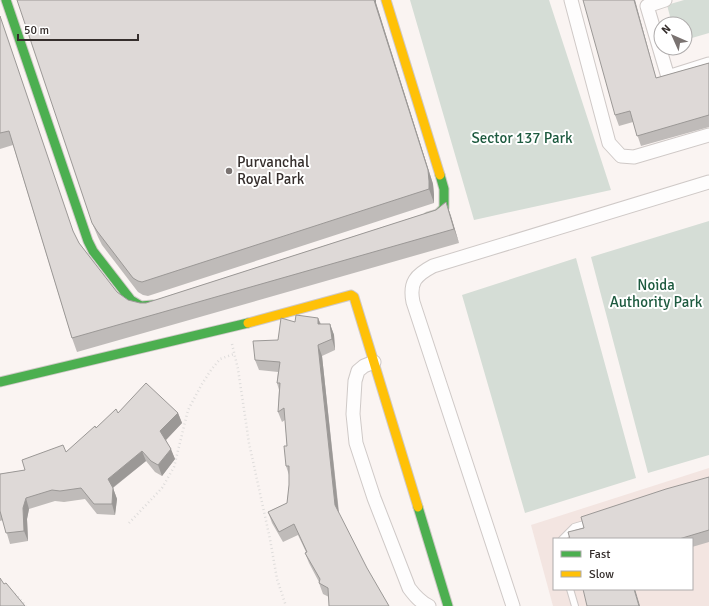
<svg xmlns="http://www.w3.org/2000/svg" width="709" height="606" viewBox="0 0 709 606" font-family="Signika,sans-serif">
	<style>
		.built { fill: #f3e5e1; fill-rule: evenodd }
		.green { fill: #d5ddd6 }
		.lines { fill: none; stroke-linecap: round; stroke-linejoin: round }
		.lane-casing { stroke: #cfc9c7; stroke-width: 8 }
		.street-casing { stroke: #cfc9c7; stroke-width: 15 }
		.fast-casing { stroke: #cfc9c7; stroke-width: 11 }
		.slow-casing { stroke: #cfc9c7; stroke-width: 11 }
		.path { stroke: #dedcdb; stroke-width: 2.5; stroke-dasharray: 1 3; stroke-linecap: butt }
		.lane { stroke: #fefdfd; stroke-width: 6 }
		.street { stroke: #fefdfd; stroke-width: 13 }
		.fast { stroke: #4caf50; stroke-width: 9 }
		.slow { stroke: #ffc107; stroke-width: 9 }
		.wall { fill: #bfbbb9 }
		.shaded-wall { fill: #9b9896 }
		.building { fill: #ded9d7; stroke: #9b9896 }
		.poi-dot { fill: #7a7371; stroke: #fff; stroke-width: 1.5 }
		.labels { text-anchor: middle; stroke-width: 4; stroke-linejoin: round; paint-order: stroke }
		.park-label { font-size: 15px; fill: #1d5a3f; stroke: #fff }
		.poi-label { font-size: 15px; fill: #352e2c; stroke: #fff; text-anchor: start }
	</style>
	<rect width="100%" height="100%" fill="#faf4f2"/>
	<path class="built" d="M709,468V606H553L531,525ZM554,539H692V589H554Z"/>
	<path class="green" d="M410,0H549L611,190L474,220Z
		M684,0H709V33L685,40V24H672L667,5Z
		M709,221V455L648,473L591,257Z
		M576,258L636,478L525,513L462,295Z"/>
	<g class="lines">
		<g class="lane-casing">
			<path id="lane" d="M562,539L574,527L591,522
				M570,589L575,606"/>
		</g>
		<g class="street-casing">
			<path id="street" d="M571,0L609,143L621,156L634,157L709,135
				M665,0L647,6L668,77L709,64
				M374,362L364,366L358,371L355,381L353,414L356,443L374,498L409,588C415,596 420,602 429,606
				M513,606L413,302C409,282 416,275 433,266L709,182"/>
		</g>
		<g class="fast-casing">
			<path id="fast" d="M6,0L88,241L93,251L131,300L141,306L153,305
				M428,217L438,214L444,208V189L440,175
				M0,382L248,323
				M418,507L448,606"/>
		</g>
		<g class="slow-casing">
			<path id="slow" d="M386,0L440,175
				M248,323L351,295L354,297L418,507"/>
		</g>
		<path class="path" d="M232,344L238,369L249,443L270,539L277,579L286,606
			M129,523L162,488L174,467L188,410L202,384L211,370L220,359L234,354
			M15,594L26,606"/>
		<use href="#lane" class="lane"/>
		<use href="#street" class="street"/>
		<use href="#fast" class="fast"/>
		<use href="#slow" class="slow"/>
	</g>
	<path class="wall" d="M376,3L433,184L434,195V203L148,296L143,295L138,292L102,245L98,237L92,223Z
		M709,63V127L641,146L633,122L619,126L615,115L656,78Z
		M0,103L79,243L117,292L128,300L140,303H146L436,210L446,202L459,243L77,352L72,338L13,145L0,149Z
		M318,318L321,324H330L334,335L335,350L322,356L339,512L329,597L323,594L319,583V582L309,563L305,553L306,552L298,535L283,542L272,523L268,512L287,503L289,485V475L286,466L287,446L285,420L282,422L278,412L279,390L277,383L278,372L259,370L255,360L278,340Z
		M118,413H178L182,423L166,440L175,459L162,476L155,472L146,461L113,488L117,499L115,515L97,514L85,499L64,502L55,501L29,509L27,519L28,541L10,544L3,520L0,521V473V474L25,470L66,452L96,428Z
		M709,477V542L692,547V539H570L584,528Z"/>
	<path class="shaded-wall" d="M374,0H376V3L433,184L434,195V203L429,189Z
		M634,0H635L659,89L656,78Z
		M446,202L451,216L459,243L454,229Z
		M318,318L322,329L318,324Z
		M330,324L334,335L335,350L332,339Z
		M318,345L322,356L339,516L335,505Z
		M178,413L182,423L164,442L160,431Z
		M171,449L175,459L162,476L158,465Z
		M142,451L146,461L111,489L108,479Z
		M113,488L117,499L115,515L112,504Z
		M26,498L29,509L27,519L28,541L24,531L23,508Z
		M634,589H635L640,606H639Z"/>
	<path class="building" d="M17,0H374L428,170L429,181V189L142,282L138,281L133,278L97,231L92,223Z
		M583,0H634L656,78L709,63V115L637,136L630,111L615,115Z
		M0,16L73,231L79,243L117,292L128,300L140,303H146L436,210L446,202L454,229L72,338L9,131L0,133Z
		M296,315L318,318V324H330L332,339L318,345L335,505L367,568L389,606H329L328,588L319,583L320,579L305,553L307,552L294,524L279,532L268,512L287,503L289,485V466H286L284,446H287L284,408L278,412L280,383H277L280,362L255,360L253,341L278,340L281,318L295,322Z
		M146,383L178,413L160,431L171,449L158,465L151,461L142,451L108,479L113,488L112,504H94L81,488L60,491L52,490L26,498L23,508L24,531L6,533L0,511V474L25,470L22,460L63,445L66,452L95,426L96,428L116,409L118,413Z
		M709,477V530L679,539H570L568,532L584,528L581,517L666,489Z
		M0,578L4,584L6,583L25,606H0Z
		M583,589H634L639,606H587Z"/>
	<circle class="poi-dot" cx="229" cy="171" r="4"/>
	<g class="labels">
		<g class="park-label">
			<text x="522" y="143">Sector 137 Park</text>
			<text x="656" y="290">Noida<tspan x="656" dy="17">Authority Park</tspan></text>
		</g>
		<g class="poi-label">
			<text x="237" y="167">Purvanchal<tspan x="237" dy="17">Royal Park</tspan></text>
		</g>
	</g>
	<rect x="553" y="538" width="140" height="52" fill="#ffffff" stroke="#aeabab"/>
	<rect x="561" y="551" width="20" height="6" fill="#4caf50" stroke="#aeabab"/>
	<text x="589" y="558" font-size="12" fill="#352e2c">Fast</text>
	<rect x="561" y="571" width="20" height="6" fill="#ffc107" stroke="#aeabab"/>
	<text x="589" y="578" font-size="12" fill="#352e2c">Slow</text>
	<g transform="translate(673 36) rotate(315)"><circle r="19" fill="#ffffff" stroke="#aeabab"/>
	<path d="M0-3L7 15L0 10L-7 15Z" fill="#7a7371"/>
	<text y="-6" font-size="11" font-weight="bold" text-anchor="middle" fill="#352e2c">N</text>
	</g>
	<path d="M18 34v6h120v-6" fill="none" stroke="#352e2c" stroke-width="2"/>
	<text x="24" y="34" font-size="12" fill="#352e2c" stroke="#ffffff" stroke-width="3" paint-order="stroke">50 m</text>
</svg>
